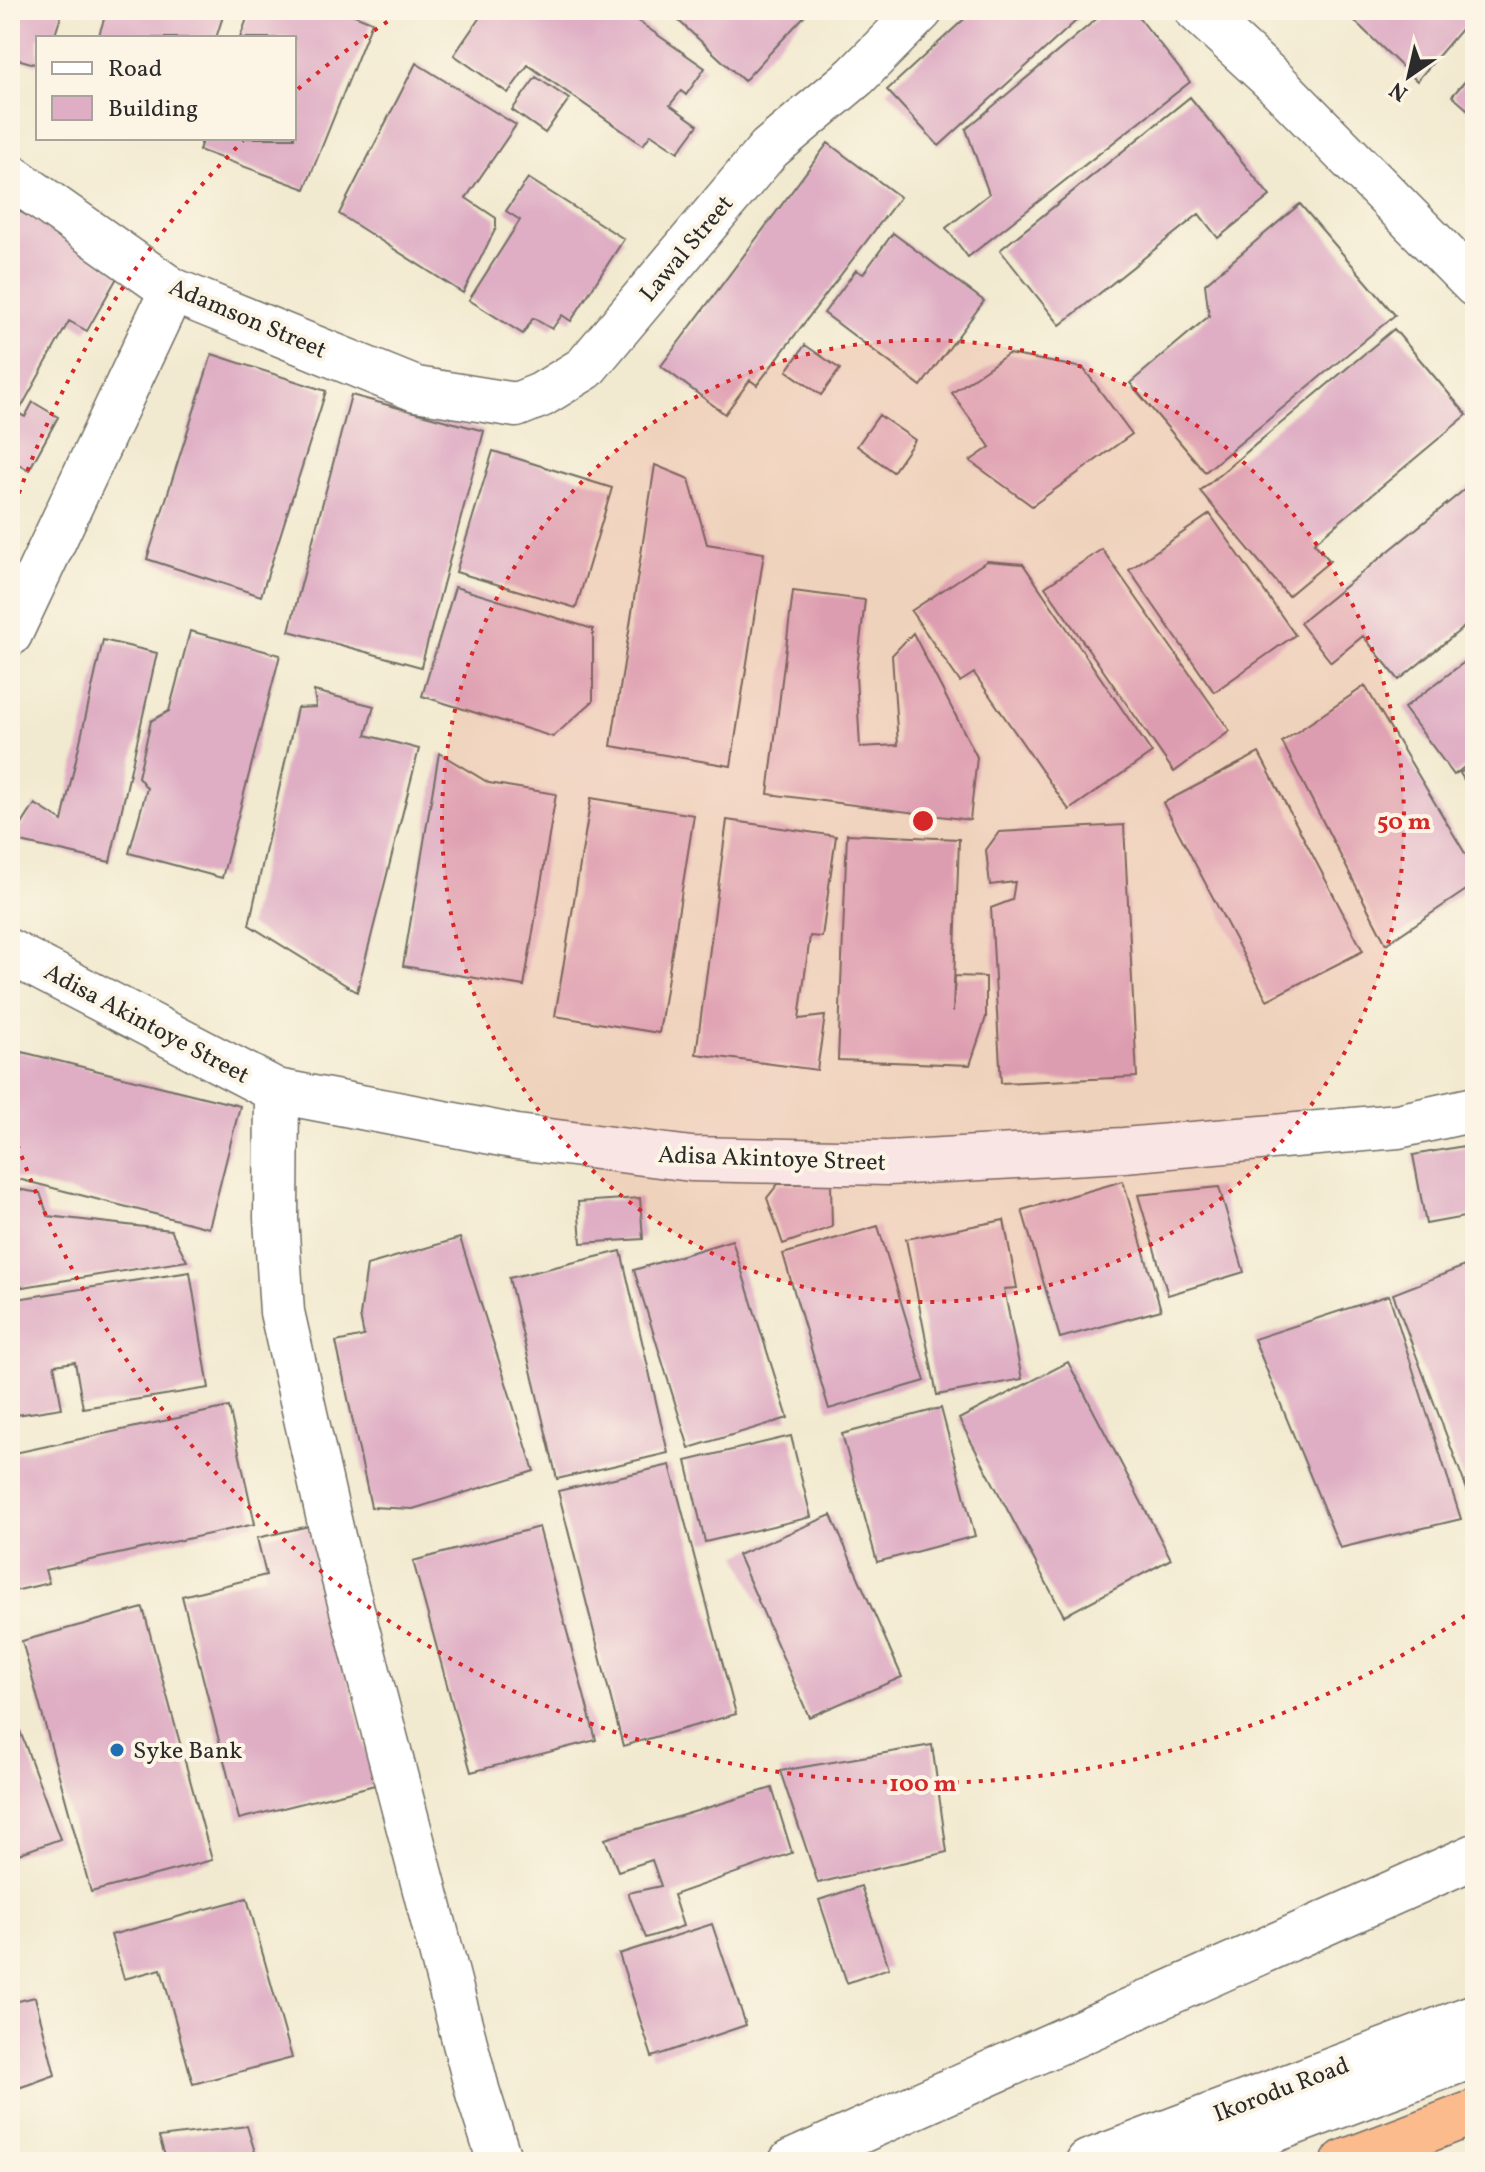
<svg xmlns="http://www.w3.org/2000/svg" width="1485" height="2172" viewBox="0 0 1485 2172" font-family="Vollkorn,serif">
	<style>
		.building { fill: #dfaec4 }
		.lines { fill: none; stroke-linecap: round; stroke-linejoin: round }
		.minor-casing { stroke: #716e65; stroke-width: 47 }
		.highway-casing { stroke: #716e65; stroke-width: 47 }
		.minor { stroke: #fff; stroke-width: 44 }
		.highway { stroke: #fbbb8d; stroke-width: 44 }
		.ring { fill: none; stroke: #d62828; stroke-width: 4; stroke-dasharray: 4 8 }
		.poi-dot { fill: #1f6fb2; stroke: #fcf5e5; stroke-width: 3 }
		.labels { text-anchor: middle; stroke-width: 8; stroke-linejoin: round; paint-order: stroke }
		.street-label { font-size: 24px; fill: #2b2b2b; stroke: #fcf5e5 }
		.poi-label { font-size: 24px; fill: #2b2b2b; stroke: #fcf5e5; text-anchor: start }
		.centre { fill: #d62828; stroke: #fcf5e5; stroke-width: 4 }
		.ring-label { font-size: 24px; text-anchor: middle; font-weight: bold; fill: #d62828; stroke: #fcf5e5; stroke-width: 8; stroke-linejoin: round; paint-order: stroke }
	</style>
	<rect width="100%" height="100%" fill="#fcf5e5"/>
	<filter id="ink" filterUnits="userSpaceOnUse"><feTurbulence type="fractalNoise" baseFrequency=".0125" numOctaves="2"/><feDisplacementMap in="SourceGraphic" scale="16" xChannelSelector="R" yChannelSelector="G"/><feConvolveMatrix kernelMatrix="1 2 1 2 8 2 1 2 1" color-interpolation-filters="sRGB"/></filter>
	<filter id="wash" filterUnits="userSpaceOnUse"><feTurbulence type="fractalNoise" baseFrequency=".006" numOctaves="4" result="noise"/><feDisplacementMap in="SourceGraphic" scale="32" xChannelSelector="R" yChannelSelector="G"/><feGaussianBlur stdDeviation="1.8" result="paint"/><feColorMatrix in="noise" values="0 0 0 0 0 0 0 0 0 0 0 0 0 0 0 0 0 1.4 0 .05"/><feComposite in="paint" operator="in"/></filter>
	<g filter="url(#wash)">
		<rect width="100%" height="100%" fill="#f2ead0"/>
		<g id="blocks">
			<path class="building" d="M10,10H63L54,38H38V65L10,57Z
				M107,10H225L216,38H98Z
				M250,10H342L372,22L305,189L199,150L203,138H294V38H240Z
				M485,10H622L705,68L686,95L681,91L670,105L698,125L678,152L651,134L643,145L528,65L508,93L454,55Z
				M667,10H810L744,81Z
				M974,10H1088L939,146L887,90Z
				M1107,10H1133L1190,82L968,257L946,228L989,194L966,129Z
				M1343,10H1475V13L1417,81Z
				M416,63L516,125L466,198L496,218V228L463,293L339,214Z
				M1475,70V116L1452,96Z
				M536,77L569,99L545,133L512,110Z
				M1190,97L1270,196L1218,238L1199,214L1060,325L1000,250Z
				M828,143L900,197L757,385L750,380L725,414L661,366Z
				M528,178L624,239L571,321L562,315L552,329L533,318L523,334L469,300L520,220L506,211Z
				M1300,204L1395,315L1205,472L1130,383L1209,316L1205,284Z
				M10,206L122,269L87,331L69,321L21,408L10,402Z
				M893,233L984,301L921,386L824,313L856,270L863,274Z
				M1394,329L1467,415L1314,543L1330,561L1288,596L1200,491Z
				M805,345L840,369L821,395L787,371Z
				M212,354L326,391L261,596L147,559Z
				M1008,354L1083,368L1132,434L1032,506L970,461L990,447L952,393Z
				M351,395L484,431L421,667L289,631Z
				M33,402L58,417L29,470L10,459V409L25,417Z
				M879,415L915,440L893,472L857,446Z
				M493,451L612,488L576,608L456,572Z
				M655,465L689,479L707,544L764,553L731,766L611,746Z
				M1475,481V618L1399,680L1363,636L1331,662L1300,623Z
				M1210,514L1295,635L1214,692L1129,570Z
				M1102,549L1230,731L1174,772L1045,587Z
				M987,561L1023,564L1152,753L1069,810L974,673L960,682L911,611Z
				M455,587L593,629V701L553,737L422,696Z
				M793,591L865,600L856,676L860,747L898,745L892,655L913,633L977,757L970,820L768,794Z
				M190,631L280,655L222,878L129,853L147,788L138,777L151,721L169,711Z
				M103,640L157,653L110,862L12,840L35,804L62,821Z
				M1475,654V759L1454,775L1404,708Z
				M1365,686L1475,870V884L1386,944L1282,742Z
				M314,691L374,706L366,735L419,749L357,992L249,925L297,708L316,707Z
				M439,753L489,783L556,794L524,986L403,966Z
				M1259,753L1363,951L1267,1000L1163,803Z
				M1475,764V798L1460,773Z
				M591,798L694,815L659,1033L555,1016Z
				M727,820L836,836L822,937L810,936L799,1019L825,1016L817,1070L696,1054Z
				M1124,825L1137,1077L1001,1083L991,908L1012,900L1015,882L990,885L986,850L999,832Z
				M847,834L959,839L953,1012L955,976L986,977V1017L970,1065L838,1060Z
				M10,1049L240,1106L209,1228L10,1177Z
				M1475,1144V1215L1426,1224L1413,1155Z
				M1123,1181L1161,1310L1060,1338L1022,1210Z
				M778,1184H831L832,1227L783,1244L767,1198Z
				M1219,1187L1244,1272L1168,1295L1138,1195Z
				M10,1188L40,1193L48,1216L171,1230L187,1261L10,1289Z
				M640,1198L643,1239L581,1243L578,1202Z
				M1004,1220L1017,1288L1004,1289L1022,1379L937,1395L906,1239Z
				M878,1226L925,1381L829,1409L783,1254Z
				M460,1238L534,1471L413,1509L371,1507L336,1342L364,1336L360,1316L367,1265Z
				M732,1240L788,1418L689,1448L634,1270Z
				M621,1251L668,1453L557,1479L509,1278Z
				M1475,1262V1511L1393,1294Z
				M190,1272L209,1388L83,1408L75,1362L54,1365L62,1408L10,1416V1300Z
				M1389,1295L1461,1519L1340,1548L1254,1339Z
				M1068,1362L1171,1559L1064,1616L959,1419Z
				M229,1407L255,1524L45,1570L49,1583L10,1592V1454Z
				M941,1408L975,1536L877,1562L842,1434Z
				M791,1436L811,1517L705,1542L686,1461Z
				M670,1465L736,1714L623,1746L558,1491Z
				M831,1515L902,1677L809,1717L738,1555Z
				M309,1526L375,1785L239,1819L182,1596L266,1575L257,1538Z
				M539,1527L596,1740L471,1772L413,1561Z
				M143,1608L212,1860L91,1892L22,1641Z
				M10,1704L60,1839L10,1857Z
				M932,1745L947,1852L818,1883L780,1771Z
				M772,1788L792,1853L673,1895L683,1926L646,1938L628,1893L661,1886L652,1860L618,1871L605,1839Z
				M861,1886L889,1968L847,1983L819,1900Z
				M247,1898L292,2058L193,2084L161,1969L124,1979L111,1935Z
				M712,1924L746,2025L652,2057L619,1954Z
				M35,1997L55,2075L10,2091V2003Z
				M247,2126L258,2162H167L159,2137Z"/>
		</g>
	</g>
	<g filter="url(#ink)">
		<use href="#blocks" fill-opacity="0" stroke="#716e65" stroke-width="2"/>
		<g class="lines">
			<g class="minor-casing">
				<path id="minor" d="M1197,10L1275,82L1475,285
					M10,176L172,290L416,389L516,405L541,395L585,368L769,149L856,76L921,10
					M10,634L172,290
					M10,952L277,1091L517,1137L691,1159L888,1163L1124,1150L1398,1126L1475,1109
					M277,1091L276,1218L282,1312L333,1537L478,2093L500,2162
					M791,2162L1475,1856
					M1088,2162L1475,2016
					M1189,2162L1475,2055"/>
			</g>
			<g class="highway-casing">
				<path id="highway" d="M1344,2162L1475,2112"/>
			</g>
			<use href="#minor" class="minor"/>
			<use href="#highway" class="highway"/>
		</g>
	</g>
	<circle cx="923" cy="821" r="481" fill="#d62828" fill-opacity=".12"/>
	<g class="ring">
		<circle cx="923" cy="821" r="481"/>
		<path d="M1475 1609A962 962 0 0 1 11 1126M11 516A962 962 0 0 1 243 141M298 89A962 962 0 0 1 399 14"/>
	</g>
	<circle class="poi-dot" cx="117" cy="1750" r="8"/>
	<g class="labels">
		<g class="street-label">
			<text transform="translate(686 248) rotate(-50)" y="8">Lawal Street</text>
			<text transform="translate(248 318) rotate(23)" y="8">Adamson Street</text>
			<text transform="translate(147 1023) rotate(28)" y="8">Adisa Akintoye Street</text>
			<text transform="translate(772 1158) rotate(2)" y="8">Adisa Akintoye Street</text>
			<text transform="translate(1281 2089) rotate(-21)" y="8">Ikorodu Road</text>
		</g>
		<g class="poi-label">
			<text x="133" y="1758">Syke Bank</text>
		</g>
	</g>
	<circle cx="923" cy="821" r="12" class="centre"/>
	<g class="ring-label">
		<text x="1404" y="829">50 m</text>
		<text x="923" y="1791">100 m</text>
	</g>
	<rect width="1485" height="2172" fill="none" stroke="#fcf5e5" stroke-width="40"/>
	<rect x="36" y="36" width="260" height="104" fill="#fcf5e5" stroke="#a8a49b" stroke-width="2"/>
	<rect x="52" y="62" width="40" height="12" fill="#ffffff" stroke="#a8a49b" stroke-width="2"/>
	<text x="108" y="76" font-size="24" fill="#2b2b2b">Road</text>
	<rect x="52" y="96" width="40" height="24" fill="#dfaec4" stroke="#a8a49b" stroke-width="2"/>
	<text x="108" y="116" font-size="24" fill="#2b2b2b">Building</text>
	<g transform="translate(1409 76) rotate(214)" stroke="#fcf5e5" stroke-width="6" paint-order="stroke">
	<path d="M0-6L14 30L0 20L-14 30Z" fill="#2b2b2b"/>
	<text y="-12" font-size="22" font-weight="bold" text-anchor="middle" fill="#2b2b2b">N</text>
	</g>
</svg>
